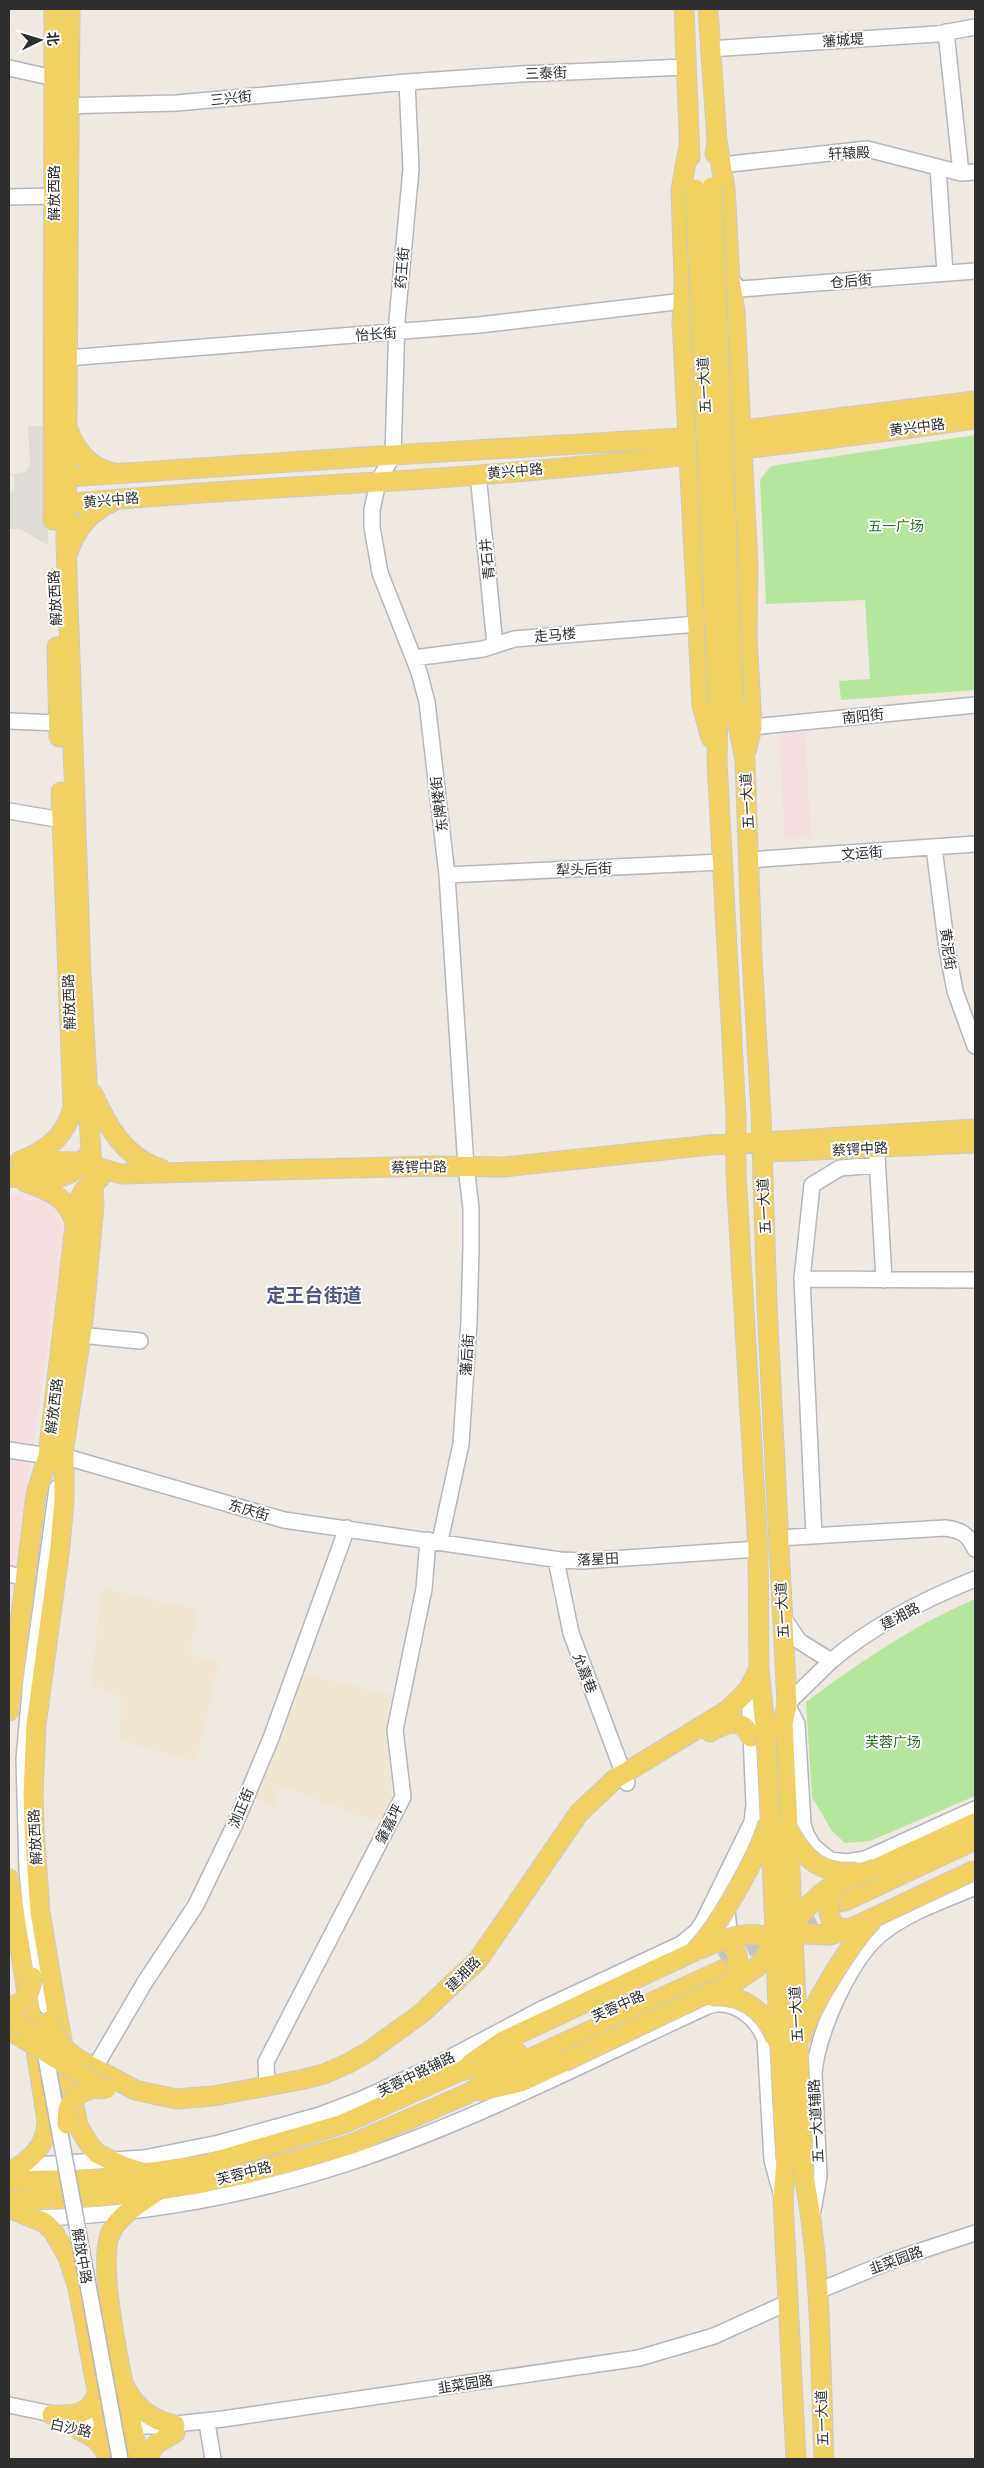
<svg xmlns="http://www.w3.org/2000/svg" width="984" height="2468" viewBox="0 0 984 2468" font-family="Karla,'Noto Sans SC',sans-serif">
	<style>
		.education { fill: #f0e6d1 }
		.medical { fill: #f5dfe0 }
		.green { fill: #b6e59e }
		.plaza { fill: #dfdcd8 }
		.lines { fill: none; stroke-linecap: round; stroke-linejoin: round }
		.major-tunnel { stroke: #c8c4bd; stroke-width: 19; stroke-dasharray: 19 9; stroke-linecap: butt }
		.minor-casing { stroke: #b4b7c1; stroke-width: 18 }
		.major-casing { stroke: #c9c9c9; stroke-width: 21 }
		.minor { stroke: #fff; stroke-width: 15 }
		.major { stroke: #f2d163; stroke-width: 19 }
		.minor-bridge-casing { stroke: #b4b7c1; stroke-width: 18; stroke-linecap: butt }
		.major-bridge-casing { stroke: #c9c9c9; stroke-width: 21; stroke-linecap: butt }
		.minor-bridge { stroke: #fff; stroke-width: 15 }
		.major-bridge { stroke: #f2d163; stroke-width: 19 }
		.labels { text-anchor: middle; stroke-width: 4; stroke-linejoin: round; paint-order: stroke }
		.street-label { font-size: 14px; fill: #2e2e2e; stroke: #fff }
		.park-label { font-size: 14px; fill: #2c6e1b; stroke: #fff }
		.district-label { font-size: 19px; font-weight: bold; fill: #4d5680; stroke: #fff }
	</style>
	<rect width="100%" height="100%" fill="#efe9e1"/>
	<path class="education" d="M102,1588L198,1610L190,1654L219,1662L196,1763L119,1739L122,1698L91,1684Z
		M304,1674L391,1695L385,1725L392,1798L379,1823L281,1786L274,1808L255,1799Z"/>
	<path class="medical" d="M805,732L811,837L785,839L779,734Z
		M9,1195H36L53,1203L60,1217L64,1235L15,1568L9,1566Z"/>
	<path class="green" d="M975,435V690L841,700L839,681L870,679L865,600L766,604L760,480L771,466Z
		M975,1599V1796L870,1841L845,1843L832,1831L812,1797L806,1702C860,1662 914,1625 975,1599Z"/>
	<path class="plaza" d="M28,426H49L48,545L20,529H9V495L14,489V478L11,474L25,472L30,464Z"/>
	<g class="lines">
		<path class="major-tunnel" d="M721,1960L841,1902"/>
		<g class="minor-casing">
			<path id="minor" d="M946,32L961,173
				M709,49L937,34L975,27
				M9,68L63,80
				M407,82L411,169L397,320L393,455L378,482L372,510V527L380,573L419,672L427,702L447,875L466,1167L471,1208V1248L469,1322L461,1444L440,1541
				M59,106L177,103L407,82L521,74L686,67
				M721,165L867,149L961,173L975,172
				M938,167L945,273
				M9,197L54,196
				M730,280L740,289L975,271
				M67,358L479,325L684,301
				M478,474L495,645
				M414,658L483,649L514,639L698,624
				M9,721L59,723
				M752,727L975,705
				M9,811L62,820
				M934,848L947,949L955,991L975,1046
				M749,860L975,844
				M447,875L722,862
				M877,1156L884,1280
				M802,1279L975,1280
				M80,1335L140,1341
				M9,1450L48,1456L47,1467
				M62,1466L63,1456L284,1520L560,1560L582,1561L758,1549
				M814,1536L802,1279L812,1185L840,1168L877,1165
				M778,1538L945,1528C961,1530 968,1534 975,1549
				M556,1560L571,1633L627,1783
				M9,1574L25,1578
				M782,1616L799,1641L831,1661L787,1704L797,1724L803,1824L806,1834L813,1846L830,1860L847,1862L865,1859L975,1809
				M831,1661C872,1626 925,1599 975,1579
				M726,1902L731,1949
				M47,2007L31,1912L27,1870L24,1759L31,1680L57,1488
				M94,2069L145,1982L196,1905L235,1824L271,1738L347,1528
				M267,2086L266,2062L403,1797L395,1730L424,1589L428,1540
				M20,2166L144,2158L219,2143L320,2115L362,2099L434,2066L542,2009L681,1944L697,1931L703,1922L752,1822L754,1805L749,1688
				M813,2211L819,2176L814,2073C818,2032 851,1955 885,1931C911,1911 946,1900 975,1887
				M36,2218C141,2215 249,2195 348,2163C472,2122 590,2060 708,2006C733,1998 756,2017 765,2039L772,2160L781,2193
				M818,2291L896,2259L975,2233
				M9,2405L109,2426H157L223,2419L639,2358L714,2336L789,2302
				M208,2429L213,2459"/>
		</g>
		<g class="major-casing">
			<path id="major" d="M70,9L66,543L81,974L94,1206L83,1322L64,1447V1500L60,1547L36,1725L33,1794L34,1827L40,1912L58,2019L78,2126L91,2147L98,2154L123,2166L148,2174
				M684,9L690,157
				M708,9L717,141L715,154
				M717,141L725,188L730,280L735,312L748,566L747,635L752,727L747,749
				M689,145L681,190L684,281L682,322L702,706L711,738
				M68,429C75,451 91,469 114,473
				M53,478L393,455L679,438L975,401
				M53,505C162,495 270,488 378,482C578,470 777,447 975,419
				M53,520L54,9
				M68,553C75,530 89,512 112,502
				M57,647L59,737
				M718,705L717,761L736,1115V1174L758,1549L759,1669L766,1735
				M734,705L745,760L752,957L761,1114L767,1305L787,1704L783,1724L788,1827
				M93,1094C108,1128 125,1158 163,1170
				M768,1152L975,1143
				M20,1161C46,1152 68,1134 73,1106L61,792
				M25,1161L78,1162L121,1174L434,1166L503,1167L711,1145L975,1129
				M9,1177C38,1178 69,1186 86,1157
				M25,1182C49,1190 69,1198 75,1224
				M9,1711L36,1494L48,1456L78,1201L85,1189L99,1179
				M710,1732C725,1723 742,1716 751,1737
				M875,1869L975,1823
				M9,1879L47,2120C47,2147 30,2160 9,2173
				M845,1901L975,1840
				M9,2030L29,2042
				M76,2058L135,2090L176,2099L213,2096L300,2080L324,2074L349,2063L368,2052L422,2013L478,1960L579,1813L615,1779L728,1710L748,1690L759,1669
				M471,2063L503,2041L695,1951
				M481,2091L521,2082L564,2062
				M786,2160L783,2200L796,2459
				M804,2176C822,2269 820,2365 824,2459
				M9,2181L102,2179L203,2165L343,2124L458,2072L499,2060L517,2052
				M9,2201L97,2197L197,2184L249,2173L352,2144L467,2094L503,2071L722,1970
				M9,2208L45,2223L53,2231L68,2257L78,2288L110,2459
				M127,2390C137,2409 154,2421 175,2425
				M52,2415C73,2416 94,2415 97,2390
				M80,2430L96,2439L108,2455
				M139,2459C131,2415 92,2264 112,2230C122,2213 141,2203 156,2192
				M146,2459L156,2444L175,2433"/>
		</g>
		<use href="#minor" class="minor"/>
		<use href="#major" class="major"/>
		<g class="minor-bridge-casing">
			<path id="minor-bridge" d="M45,2052L120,2459"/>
		</g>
		<g class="major-bridge-casing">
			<path id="major-bridge" d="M712,187L734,705
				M695,189L718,705
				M766,1735C774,1877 777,2019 786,2160
				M788,1827L804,2176
				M788,1829C804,1859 821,1875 857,1872
				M838,1882C828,1896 824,1913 836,1927L847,1929
				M784,1921L806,1934L830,1935L854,1927L975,1870
				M791,1928C819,1889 831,1884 875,1869
				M722,1939L732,1944C740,1956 741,1974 730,1985
				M698,1950C723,1939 763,1921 783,1951
				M695,1951C718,1928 759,1855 768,1823
				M711,1996C742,1994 765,2010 776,2039
				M9,2007C25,2004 31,1992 32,1977
				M9,2018L49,2042
				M49,2021L60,2045L76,2058
				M800,2041C808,2011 851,1942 873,1920
				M29,2042L106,2089
				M564,2062L702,1996L732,1984L757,1967L777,1941
				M67,2124L68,2109L75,2096L92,2088L106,2089"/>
		</g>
		<use href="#minor-bridge" class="minor-bridge"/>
		<use href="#major-bridge" class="major-bridge"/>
	</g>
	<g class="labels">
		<g class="street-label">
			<text transform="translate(843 40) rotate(-4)" y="5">藩城堤</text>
			<text transform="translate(546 73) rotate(-2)" y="5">三泰街</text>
			<text transform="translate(231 98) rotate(-6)" y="5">三兴街</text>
			<text transform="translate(849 153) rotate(-2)" y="5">轩辕殿</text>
			<text transform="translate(54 193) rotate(-90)" y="5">解放西路</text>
			<text transform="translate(402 268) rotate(-85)" y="5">药王街</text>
			<text transform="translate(851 281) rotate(-5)" y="5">仓后街</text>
			<text transform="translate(376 334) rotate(-4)" y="5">怡长街</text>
			<text transform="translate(704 385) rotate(-93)" y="5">五一大道</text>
			<text transform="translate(917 427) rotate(-7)" y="5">黄兴中路</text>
			<text transform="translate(515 471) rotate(-5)" y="5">黄兴中路</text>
			<text transform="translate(111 500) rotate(-5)" y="5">黄兴中路</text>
			<text transform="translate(487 559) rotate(-96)" y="5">青石井</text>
			<text transform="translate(55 598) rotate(-93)" y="5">解放西路</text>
			<text transform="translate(555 635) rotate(-5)" y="5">走马楼</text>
			<text transform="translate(863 716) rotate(-6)" y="5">南阳街</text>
			<text transform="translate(747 801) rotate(-93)" y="5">五一大道</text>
			<text transform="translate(439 804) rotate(-97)" y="5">东牌楼街</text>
			<text transform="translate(862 853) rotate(-4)" y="5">文运街</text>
			<text transform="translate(584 869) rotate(-2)" y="5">犁头后街</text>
			<text transform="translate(948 949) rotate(82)" y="5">黄泥街</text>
			<text transform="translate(69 1002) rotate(-92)" y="5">解放西路</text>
			<text transform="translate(860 1149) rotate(-3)" y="5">蔡锷中路</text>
			<text transform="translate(419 1167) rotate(-1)" y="5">蔡锷中路</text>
			<text transform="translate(764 1206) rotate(-93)" y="5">五一大道</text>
			<text transform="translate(467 1355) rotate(-86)" y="5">藩后街</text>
			<text transform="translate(54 1406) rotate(-83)" y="5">解放西路</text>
			<text transform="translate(249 1510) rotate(16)" y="5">东庆街</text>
			<text transform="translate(598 1559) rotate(-3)" y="5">落星田</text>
			<text transform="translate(782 1610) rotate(-93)" y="5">五一大道</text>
			<text transform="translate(900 1616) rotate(-28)" y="5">建湘路</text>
			<text transform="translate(585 1673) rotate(69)" y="5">允嘉巷</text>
			<text transform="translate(241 1808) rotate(-67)" y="5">浏正街</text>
			<text transform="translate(389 1824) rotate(-63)" y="5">肇嘉坪</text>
			<text transform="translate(35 1837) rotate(-93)" y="5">解放西路</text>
			<text transform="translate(463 1974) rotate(-46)" y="5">建湘路</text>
			<text transform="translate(618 2006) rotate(-24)" y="5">芙蓉中路</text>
			<text transform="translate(796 2014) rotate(-93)" y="5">五一大道</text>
			<text transform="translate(416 2074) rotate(-26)" y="5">芙蓉中路辅路</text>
			<text transform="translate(816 2121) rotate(-93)" y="5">五一大道辅路</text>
			<text transform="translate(244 2173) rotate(-14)" y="5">芙蓉中路</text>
			<text transform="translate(82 2256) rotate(80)" y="5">解放中路</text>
			<text transform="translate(896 2260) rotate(-20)" y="5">韭菜园路</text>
			<text transform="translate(465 2384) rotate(-9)" y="5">韭菜园路</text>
			<text transform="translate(822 2418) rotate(-92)" y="5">五一大道</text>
			<text transform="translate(71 2428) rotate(12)" y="5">白沙路</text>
		</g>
		<g class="park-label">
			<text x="896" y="531">五一广场</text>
			<text x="893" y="1747">芙蓉广场</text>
		</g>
		<g class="district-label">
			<text x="314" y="1302">定王台街道</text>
		</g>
	</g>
	<rect width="984" height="2468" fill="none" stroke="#2e2e2e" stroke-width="20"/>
	<g transform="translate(40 40) rotate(85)" stroke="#ffffff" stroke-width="4" paint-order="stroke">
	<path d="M0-4L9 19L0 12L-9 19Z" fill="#2e2e2e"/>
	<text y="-8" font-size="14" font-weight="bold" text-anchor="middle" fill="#2e2e2e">北</text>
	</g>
</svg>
